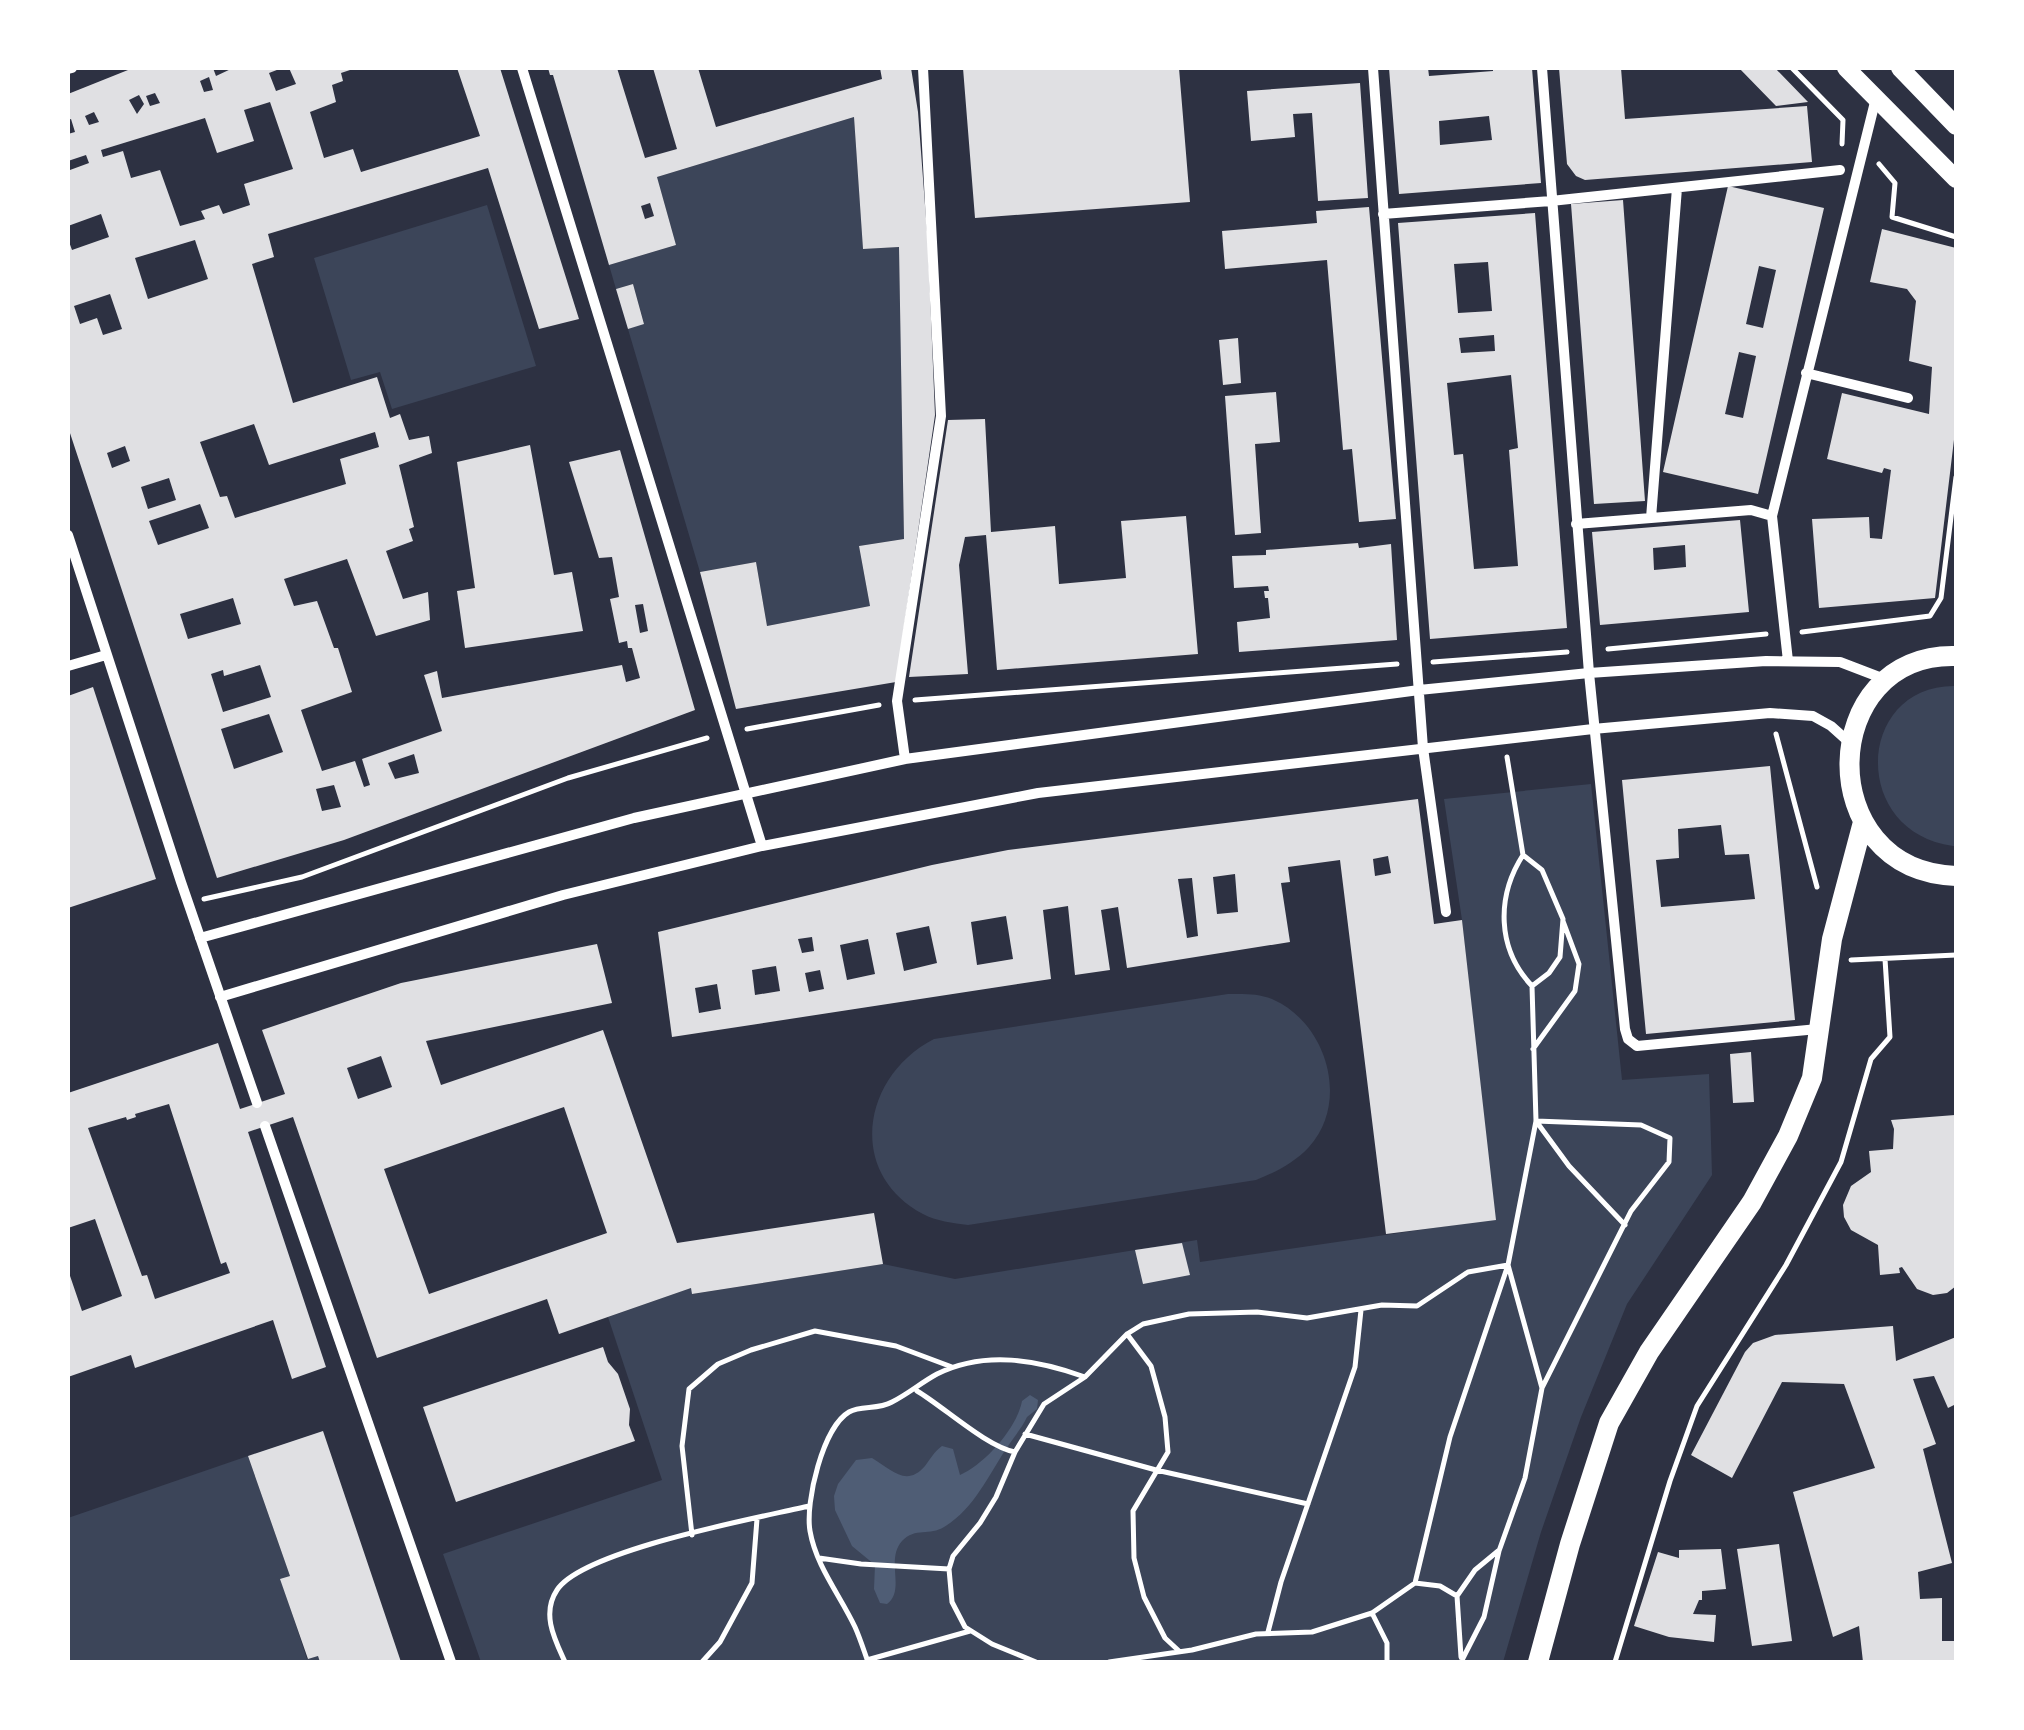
<svg xmlns="http://www.w3.org/2000/svg" width="2024" height="1730" viewBox="0 0 2024 1730" font-family="Figtree,sans-serif">
	<style>
		.green { fill: #3c4559 }
		.water { fill: #4f5d75 }
		.building { fill: #e0e0e3; fill-rule: evenodd }
		.lines { fill: none; stroke-linecap: round; stroke-linejoin: round }
		.path { stroke: #fff; stroke-width: 5 }
		.minor { stroke: #fff; stroke-width: 10 }
		.tertiary { stroke: #fff; stroke-width: 18 }
		.secondary { stroke: #fff; stroke-width: 20 }
	</style>
	<rect width="100%" height="100%" fill="#2d3142"/>
	<path class="green" d="M854,117L863,249L899,247L904,539L859,546L870,606L767,626L756,562L700,572L628,329L644,323L633,284L616,289L609,265L676,245L657,177Z
		M487,205L536,366L392,409L380,372L351,380L314,258Z
		M1956,686V846H1953C1849,832 1856,684 1956,686Z
		M1591,784L1622,1080L1709,1074L1712,1175L1627,1304L1581,1417L1541,1532L1503,1662H481L443,1554L662,1480L608,1317L691,1288L693,1294L883,1264L955,1279L1197,1240L1200,1262L1495,1219L1462,920L1444,799Z
		M1228,994C1244,994 1259,993 1274,1000C1327,1024 1350,1102 1309,1147C1294,1163 1276,1172 1256,1180L968,1225C953,1223 936,1221 923,1214C846,1173 862,1076 934,1039Z
		M248,1456L290,1576L281,1580L307,1659L318,1656L320,1662H68V1518Z"/>
	<path class="water" d="M1030,1395L1038,1400L1037,1409L1027,1417C1022,1428 1013,1438 1006,1449C988,1476 974,1509 944,1527C930,1536 915,1527 902,1541C885,1560 906,1590 887,1604L880,1603L874,1589L875,1565L852,1546L835,1510L834,1496L838,1484L856,1460L872,1458C891,1469 906,1488 925,1466C931,1458 934,1452 942,1446L953,1449L960,1475C985,1464 1017,1428 1022,1401Z"/>
	<path class="building" d="M133,68H213L216,76L233,68H282L269,73L276,91L296,84L289,68H356L341,73L343,81L332,85L336,102L310,112L324,158L353,149L361,172L480,136L457,68H500L579,319L539,329L488,168L268,234L274,257L252,264L293,403L377,377L390,418L400,414L409,440L429,436L432,453L399,465L414,527L409,529L413,541L386,551L403,599L428,592L430,620L376,636L347,559L284,579L294,606L317,601L334,648H338L352,692L301,710L322,771L355,761L364,787L370,785L362,759L442,731L424,675L437,671L442,698L622,665L626,682L640,678L632,648H628L627,641L619,643L610,599L619,597L612,557L599,558L569,462L620,450L695,710L344,840L217,878L68,427V239L72,250L109,237L101,214L68,226V175L70,170L89,163L86,155L68,161V134L75,132L71,119L68,120V94ZM209,77L213,90L204,92L200,81ZM155,93L160,103L150,106L146,96ZM139,95L144,104L137,114L129,100ZM270,102L293,169L244,184L250,205L223,214L219,205L201,211L205,219L180,226L160,170L131,178L123,151L103,157L101,150L205,118L217,153L254,141L244,110ZM94,112L99,122L89,125L85,116ZM195,240L208,279L148,299L135,258ZM110,294L122,329L103,335L97,318L80,324L74,306ZM254,424L269,465L375,432L379,447L340,459L346,484L235,518L227,496L220,497L200,442ZM125,446L130,461L112,468L107,453ZM169,478L176,500L148,509L141,487ZM200,504L209,528L158,545L149,521ZM233,598L241,624L188,639L180,614ZM643,604L648,631L640,633L635,605ZM260,665L271,697L223,712L211,674L223,670L224,676ZM269,714L283,752L234,769L221,729ZM414,754L419,773L395,779L388,763ZM334,785L341,807L322,811L316,789Z
		M548,68H617L645,158L677,149L653,68H698L716,127L882,79L880,68H911L918,112L928,245L935,415L896,682L736,709L700,572L756,562L767,626L870,606L859,546L904,539L899,247L863,249L854,117L657,177L676,245L609,265L553,75H550ZM650,203L654,216L645,219L641,206Z
		M963,68H1179L1190,202L975,218Z
		M1389,68H1428L1429,76L1493,71V68H1532L1541,183L1399,194ZM1489,116L1492,140L1440,145L1439,121Z
		M1559,68H1621L1625,119L1807,106L1812,162L1585,180L1576,176L1567,164Z
		M1739,68H1775L1808,102L1776,106Z
		M1360,83L1368,198L1318,201L1312,113L1293,114L1295,137L1251,141L1247,91Z
		M1728,186L1824,208L1758,494L1663,472ZM1759,266L1776,270L1763,328L1746,324ZM1739,352L1756,356L1743,418L1725,414Z
		M1623,200L1645,501L1594,504L1571,204Z
		M1369,207L1396,519L1359,522L1352,449L1343,450L1327,260L1225,269L1222,231L1317,223L1316,211Z
		M1535,213L1567,628L1430,639L1398,223ZM1488,262L1492,311L1458,313L1454,264ZM1494,335L1495,351L1461,353L1459,338ZM1511,375L1518,448L1509,450L1518,566L1474,569L1463,454L1454,455L1447,383Z
		M1882,229L1956,248V423L1935,598L1819,608L1812,519L1869,517L1870,538L1882,539L1891,470L1884,468L1882,473L1827,459L1842,393L1929,414L1932,367L1909,361L1916,301L1907,289L1870,282Z
		M633,284L644,324L628,329L616,289Z
		M1238,338L1241,383L1223,385L1219,340Z
		M1276,392L1280,442L1255,444L1261,533L1235,535L1225,396Z
		M985,419L991,532L1055,526L1059,584L1126,578L1121,521L1186,516L1198,654L997,670L986,535L965,537L959,565L968,674L909,677L948,420Z
		M530,445L554,575L572,572L583,631L465,648L457,591L475,588L457,462Z
		M1740,520L1749,612L1600,625L1592,532ZM1685,545L1686,567L1654,570L1653,548Z
		M1358,543L1359,548L1391,544L1397,640L1239,652L1237,622L1270,618L1268,598H1265L1264,591H1269L1268,586L1234,588L1232,556L1266,555V550Z
		M93,687L156,879L68,908V696Z
		M1770,766L1795,1020L1646,1034L1622,780ZM1721,825L1725,855L1749,854L1755,899L1661,907L1656,860L1679,858L1678,829Z
		M1418,799L1434,924L1462,920L1496,1220L1386,1234L1340,860L1288,867L1290,882L1281,883L1290,942L1127,968L1118,907L1101,910L1110,970L1075,975L1068,906L1043,910L1051,979L672,1037L658,932L932,865L1008,850ZM1388,856L1391,873L1375,876L1373,859ZM1235,874L1238,912L1217,914L1213,877ZM1192,878L1198,936L1187,938L1178,879ZM1006,916L1013,959L977,965L971,922ZM929,926L937,963L904,971L896,933ZM812,937L814,951L802,953L798,939ZM868,939L875,974L847,980L840,945ZM776,966L780,991L755,995L752,970ZM820,970L824,989L809,992L805,973ZM717,984L721,1009L699,1013L695,988Z
		M597,944L612,1003L426,1041L441,1085L603,1030L677,1243L874,1213L883,1264L692,1294L691,1288L559,1334L547,1299L377,1358L293,1117L248,1132L326,1367L292,1379L273,1320L135,1368L131,1355L68,1377V1270L82,1311L122,1296L95,1219L68,1228V1093L218,1043L240,1109L285,1094L262,1030L401,983ZM381,1056L392,1087L358,1099L347,1068ZM169,1104L221,1264L226,1262L230,1273L155,1299L147,1275L142,1276L88,1128L126,1117L127,1120L136,1117L135,1114ZM564,1107L607,1233L429,1294L384,1169Z
		M1751,1052L1754,1102L1733,1103L1730,1054Z
		M1955,1115L1956,1286L1947,1293L1933,1295L1917,1289L1902,1267L1899,1268L1900,1273L1880,1275L1878,1245L1851,1230L1844,1217L1843,1205L1851,1186L1871,1172L1869,1151L1893,1149L1894,1129L1891,1120Z
		M1182,1243L1190,1275L1143,1284L1135,1250Z
		M1893,1326L1896,1361L1956,1337V1404L1948,1408L1934,1376L1913,1379L1936,1444L1923,1449L1952,1563L1918,1572L1920,1599L1942,1598V1641H1956V1662H1863L1859,1626L1833,1637L1793,1492L1875,1468L1844,1384L1782,1382L1732,1478L1691,1455L1745,1352L1753,1343L1775,1335Z
		M603,1347L608,1362L618,1374L630,1409L629,1425L635,1441L456,1502L423,1407Z
		M323,1431L401,1662H320L318,1656L308,1659L280,1579L290,1576L248,1456Z
		M1779,1544L1792,1641L1752,1646L1737,1549Z
		M1721,1549L1726,1589L1702,1591V1600H1699L1693,1614L1716,1615L1714,1642L1669,1637L1634,1626L1658,1552L1679,1558V1550Z"/>
	<g class="lines">
		<path class="path" d="M1792,68L1843,120L1842,144
			M1879,164L1895,183L1892,217L1956,237
			M1953,501L1956,477
			M1802,632L1930,616L1941,598L1953,501H1956
			M1608,649L1766,634
			M1433,662L1567,652
			M915,700L1397,664
			M747,729L879,705
			M1776,734L1817,887
			M1523,855L1542,870L1563,919L1560,957L1549,973L1532,986
			M204,899L302,877L568,778L707,738
			M1851,960L1956,955
			M1533,1049L1575,991L1579,964L1563,921
			M1536,1121L1569,1166L1625,1225
			M917,1391C944,1407 987,1447 1015,1452
			M1025,1434L1156,1470L1308,1504
			M692,1535L682,1446L689,1389L718,1364L751,1350L815,1331L896,1346L952,1367
			M819,1558L861,1564L949,1569
			M1415,1583L1440,1586L1457,1596L1475,1570L1498,1551
			M1457,1596L1461,1657
			M1372,1613L1387,1643V1662
			M1268,1632L1281,1582L1355,1367L1361,1310
			M1179,1651L1165,1638L1144,1597L1134,1558L1133,1511L1168,1452L1165,1417L1151,1366L1127,1334L1143,1324L1189,1314L1257,1312L1307,1318L1382,1305L1417,1306L1468,1272L1508,1265L1542,1388
			M867,1660L970,1631
			M565,1662C555,1640 541,1614 557,1590C583,1550 758,1518 809,1506
			M702,1662L720,1642L752,1583L757,1519
			M868,1662C864,1651 860,1638 855,1627C840,1595 816,1566 810,1531C805,1502 823,1427 849,1412C861,1405 878,1410 892,1402C908,1394 922,1382 937,1374C985,1350 1038,1360 1085,1377
			M1036,1662L992,1644L965,1627L952,1602L949,1569L953,1556L980,1523L996,1497L1015,1452L1044,1404L1085,1377L1127,1334
			M1109,1662L1192,1650L1256,1634L1312,1632L1372,1613L1415,1583L1450,1437L1508,1265L1536,1121L1532,986C1497,949 1496,897 1523,855L1507,757
			M1461,1662L1484,1617L1499,1551L1525,1478L1542,1388L1631,1211L1669,1162L1670,1138L1641,1125L1536,1121
			M1615,1662L1670,1481L1697,1406L1786,1265L1841,1162L1871,1059L1890,1037L1885,959"/>
		<path class="minor" d="M522,68L762,846
			M1373,68L1423,748L1446,912
			M1542,68L1589,673L1625,1029L1628,1039L1637,1046L1818,1029
			M68,69L72,68
			M1383,214L1551,201L1840,170
			M1806,373L1908,398
			M1651,518L1677,188
			M1576,524L1751,510L1772,516
			M68,535L181,882L257,1103
			M1788,661L1772,516L1876,98
			M68,666L106,655
			M905,759L897,701L941,416L923,68
			M200,938L634,818L905,759L1419,690L1589,673L1766,661L1840,662L1887,680
			M220,997L563,895L762,846L1038,793L1593,729L1770,713L1813,716L1831,726L1850,743
			M265,1126L451,1662"/>
		<path class="tertiary" d="M1846,68L1956,179
			M1900,68L1956,126"/>
		<path class="secondary" d="M1956,656C1817,652 1811,871 1956,876
			M1538,1662L1570,1544L1609,1423L1649,1352L1752,1202L1788,1136L1812,1078L1832,939L1863,822"/>
	</g>
	<rect width="2024" height="1730" fill="none" stroke="#ffffff" stroke-width="140"/>
</svg>
